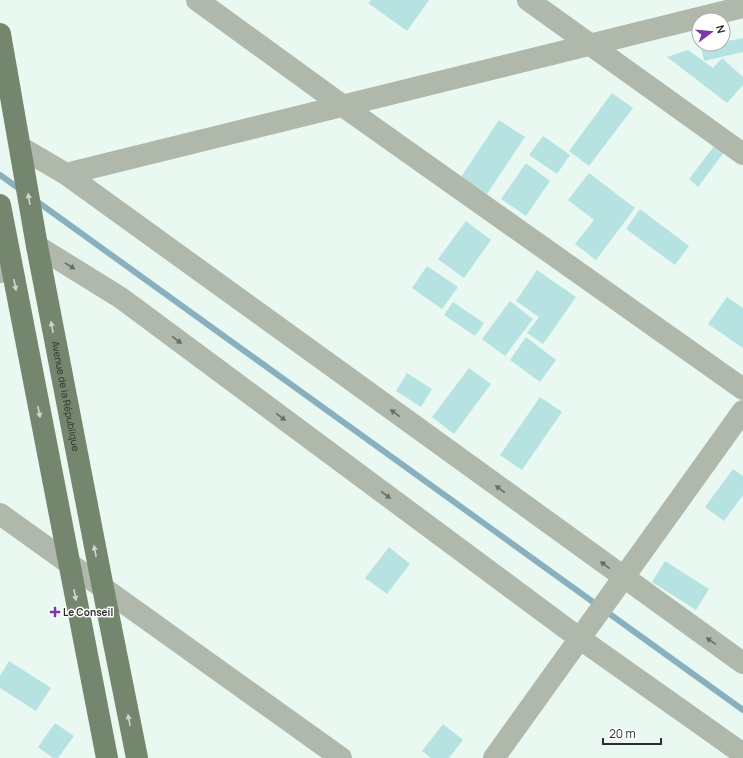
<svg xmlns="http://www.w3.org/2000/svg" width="743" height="758" viewBox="0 0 743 758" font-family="Manrope,sans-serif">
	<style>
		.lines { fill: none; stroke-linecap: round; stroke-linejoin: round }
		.stream { stroke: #89b0be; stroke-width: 6 }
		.building { fill: #b6e3e1 }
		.minor { stroke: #afb8ab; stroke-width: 22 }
		.major { stroke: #75866f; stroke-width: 22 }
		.oneway { fill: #cfd5cd }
		.oneway2 { fill: #656d66 }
		.poi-dot { fill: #7837ab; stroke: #fff; stroke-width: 1.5 }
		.labels { text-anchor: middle; stroke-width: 3; stroke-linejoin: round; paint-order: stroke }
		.street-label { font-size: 10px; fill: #292f2d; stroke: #fff }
		.poi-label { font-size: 10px; font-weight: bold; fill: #292f2d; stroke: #fff; text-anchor: start }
	</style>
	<rect width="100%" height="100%" fill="#e9f8f1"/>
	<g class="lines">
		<path class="stream" d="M0,175L21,190
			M35,200L743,710"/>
	</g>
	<path class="building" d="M371,0H429L407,31L368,3Z
		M743,38V52L704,61L701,47L715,44H723V42Z
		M688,50L713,68L722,58L743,77V85L727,103L667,57Z
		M612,93L633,108L589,166L569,151Z
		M499,120L525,137L487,194L461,177Z
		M543,136L570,155L557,174L529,155Z
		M718,141L727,148L698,187L689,179Z
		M526,163L550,181L526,216L501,199Z
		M589,173L635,208L596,260L575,244L594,220L568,200Z
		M640,209L689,246L675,265L626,229Z
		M466,221L491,240L464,278L438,259Z
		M427,266L458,287L442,309L412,288Z
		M537,270L576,297L543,344L527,333L539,317L516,301Z
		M727,297L743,308V348L708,324Z
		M510,301L533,319L505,356L482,339Z
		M453,302L484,323L475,336L444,315Z
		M526,337L556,360L540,382L510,360Z
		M469,368L491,384L454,434L432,417Z
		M407,373L432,389L421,407L396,391Z
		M540,397L562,412L522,470L500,455Z
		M733,469L743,476V495L724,521L705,507Z
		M389,547L410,564L387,594L365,578Z
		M665,561L709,589L696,610L652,582Z
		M9,661L51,688L36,711L0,688V676Z
		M55,723L74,736L58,758H53L38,747Z
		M443,724L463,740L449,758H431L422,751Z"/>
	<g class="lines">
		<path class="minor" d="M197,0L343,106L743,389
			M528,0L743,154
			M20,147L66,174L743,663
			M66,174L743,7
			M37,246L121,298L579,638L743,754
			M0,272L10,259
			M0,514L341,758
			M494,758L743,411"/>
		<g class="major">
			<path id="s1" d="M0,34L37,246L103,588L137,758"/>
			<path d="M0,205L107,758"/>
		</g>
	</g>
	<defs><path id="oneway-solid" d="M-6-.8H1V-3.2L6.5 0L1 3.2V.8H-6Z"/></defs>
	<g class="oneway">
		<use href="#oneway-solid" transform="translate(29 199) rotate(-100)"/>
		<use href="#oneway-solid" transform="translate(15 285) rotate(79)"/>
		<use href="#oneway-solid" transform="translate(52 327) rotate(-101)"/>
		<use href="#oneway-solid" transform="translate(39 412) rotate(79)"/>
		<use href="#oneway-solid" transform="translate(95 551) rotate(-101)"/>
		<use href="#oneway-solid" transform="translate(75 595) rotate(79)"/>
		<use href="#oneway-solid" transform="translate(129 720) rotate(-101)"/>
	</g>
	<g class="oneway2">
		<use href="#oneway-solid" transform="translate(70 266) rotate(32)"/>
		<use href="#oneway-solid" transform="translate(177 340) rotate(37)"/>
		<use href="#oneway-solid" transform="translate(395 413) rotate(-144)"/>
		<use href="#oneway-solid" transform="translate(281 417) rotate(37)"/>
		<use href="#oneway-solid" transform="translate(500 489) rotate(-144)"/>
		<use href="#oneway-solid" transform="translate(386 495) rotate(37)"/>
		<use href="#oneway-solid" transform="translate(605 565) rotate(-144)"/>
		<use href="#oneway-solid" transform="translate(711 641) rotate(-145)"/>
	</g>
	<path class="poi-dot" d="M53 606h4v4h4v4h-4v4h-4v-4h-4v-4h4z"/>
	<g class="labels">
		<g class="street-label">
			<text dy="4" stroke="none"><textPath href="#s1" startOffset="368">Avenue de la République</textPath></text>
		</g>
		<g class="poi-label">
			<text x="63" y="616">Le Conseil</text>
		</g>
	</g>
	<g transform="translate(711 32) rotate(74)"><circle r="19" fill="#ffffff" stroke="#a9acab"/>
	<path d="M0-3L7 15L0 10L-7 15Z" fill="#7837ab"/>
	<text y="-6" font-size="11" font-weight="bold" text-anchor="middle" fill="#292f2d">N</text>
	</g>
	<path d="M603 738v6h58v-6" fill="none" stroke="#292f2d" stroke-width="2"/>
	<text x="609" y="738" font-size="12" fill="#292f2d" stroke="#ffffff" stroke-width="3" paint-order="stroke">20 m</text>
</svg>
